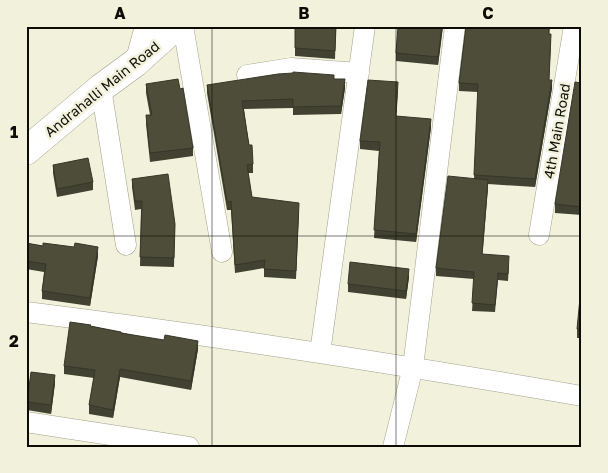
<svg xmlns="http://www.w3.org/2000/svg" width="608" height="473" viewBox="0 0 608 473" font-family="'Golos Text',sans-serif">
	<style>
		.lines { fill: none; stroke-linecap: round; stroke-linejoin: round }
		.street-casing { stroke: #a1a08c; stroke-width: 21 }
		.secondary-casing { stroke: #a1a08c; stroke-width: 29 }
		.street { stroke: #fff; stroke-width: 20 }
		.secondary { stroke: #fff; stroke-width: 28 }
		.wall { fill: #424232 }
		.shaded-wall { fill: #363629 }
		.building { fill: #4d4d3a; stroke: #363629 }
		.grid { fill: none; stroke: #0d0d06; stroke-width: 1; stroke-opacity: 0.55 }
		.labels { text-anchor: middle; stroke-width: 5; stroke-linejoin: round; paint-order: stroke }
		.street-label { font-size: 14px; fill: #0d0d06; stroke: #f2f2dc }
		.neatline { fill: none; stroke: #0d0d06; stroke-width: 2 }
		.grid-label { font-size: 16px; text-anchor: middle; font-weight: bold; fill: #0d0d06 }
	</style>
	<rect width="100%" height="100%" fill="#f2f2dc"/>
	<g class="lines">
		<g class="street-casing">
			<path id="street" d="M183,26L222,252
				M135,63L145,26
				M247,75L291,68L359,73
				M101,88L126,245
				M539,235L574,26
				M26,312C212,335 397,364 582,396
				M320,353L365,26
				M26,422L189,447
				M393,447L413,367L455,26"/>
		</g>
		<g class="secondary-casing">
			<path id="secondary" d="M26,151L101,88L135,63L176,26"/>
		</g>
		<use href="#street" class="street"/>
		<use href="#secondary" class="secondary"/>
	</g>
	<path class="wall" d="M295,26H336L335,59L295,56Z
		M443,26L438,65L396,61V53Z
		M466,26H550L549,34L551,43L549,80L552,88L535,187L488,184L482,254L509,264L508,281L498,280L495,312L472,311L474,279L436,276V268L474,179L478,92L459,91V83Z
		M334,79L345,88L341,114L293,115V108L244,109L249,145L253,164V173H248L252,197L299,211L296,279L264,277V268L235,273L231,210H227L207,93V85Z
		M582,83V215L555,213V204Z
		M146,84L180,89L193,148V156L150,162L146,124V115H150L146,93Z
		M398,90L396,116L431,127L416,242L374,238L379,151L360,149V141Z
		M53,165L93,182V190L57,197L53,173Z
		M132,179L175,224L174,267L140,266L141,209L135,210L132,187Z
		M26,243L98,256L90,306L42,299V291L44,272L26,269Z
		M409,277L406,299L348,292V284Z
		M582,298V338H577V329Z
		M91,326L198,349L191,390L120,377L113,418L89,414V405L94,378L64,374V366Z
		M55,383L51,414L27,410V402Z"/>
	<path class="shaded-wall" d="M442,26H443L438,65V57Z
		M345,79V88L341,114V106Z
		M552,80V88L535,187V179Z
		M431,119V127L416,242V234Z
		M488,180V188L482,261V254Z
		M98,247V256L90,306V298Z
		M409,269V277L406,299V291Z
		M198,341V349L191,390V381Z
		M120,369V377L113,418V410Z
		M55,375V383L51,414V405Z"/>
	<path class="building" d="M295,26H336L335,51L295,48Z
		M398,26H442L438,57L396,53Z
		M466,26H549V34H551L549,80H552L535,179L474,175L478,84L459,83Z
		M293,72L334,75V79H345L341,106L293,107V99L242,101L249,145H252L253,164L247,165L252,197L299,203L296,271L264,269L265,260L235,265L231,201L227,202L207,85L278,74L293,73Z
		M178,79L180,89L183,88L193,148L150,153L146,115H152L146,84Z
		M368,80L398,82L396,116L431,119L416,234L374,230L380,142L360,141Z
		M575,82L582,83V207L555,204Z
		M88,158L93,182L57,189L53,165Z
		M168,174L175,224L174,258L140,257L142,201H135L132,179Z
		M448,176L488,180L482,254L509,256L508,274L498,273L495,305L472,303L474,272L436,268Z
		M26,243L43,246V243L74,247L75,243L98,247L90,298L42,291L46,264L26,261Z
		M350,262L409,269L406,291L348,284Z
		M580,298H582V330L577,329Z
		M70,322L91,325L90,326L121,332V333L164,340L165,335L198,341L191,381L120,369L113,410L89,405L95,370L64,366Z
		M31,372L55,375L51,405L27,402Z"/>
	<path class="grid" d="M212,26V447M396,26V447M26,236H582"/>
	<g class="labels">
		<g class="street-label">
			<text transform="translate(102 89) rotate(-39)" y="5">Andrahalli Main Road</text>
			<text transform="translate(557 131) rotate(-80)" y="5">4th Main Road</text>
		</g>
	</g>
	<rect width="608" height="473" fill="none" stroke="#f2f2dc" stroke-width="55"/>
	<rect x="28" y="28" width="552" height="418" class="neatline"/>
	<g class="grid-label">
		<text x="120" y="19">A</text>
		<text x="304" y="19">B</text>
		<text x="488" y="19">C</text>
		<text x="14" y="138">1</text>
		<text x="14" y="347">2</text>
	</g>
</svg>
